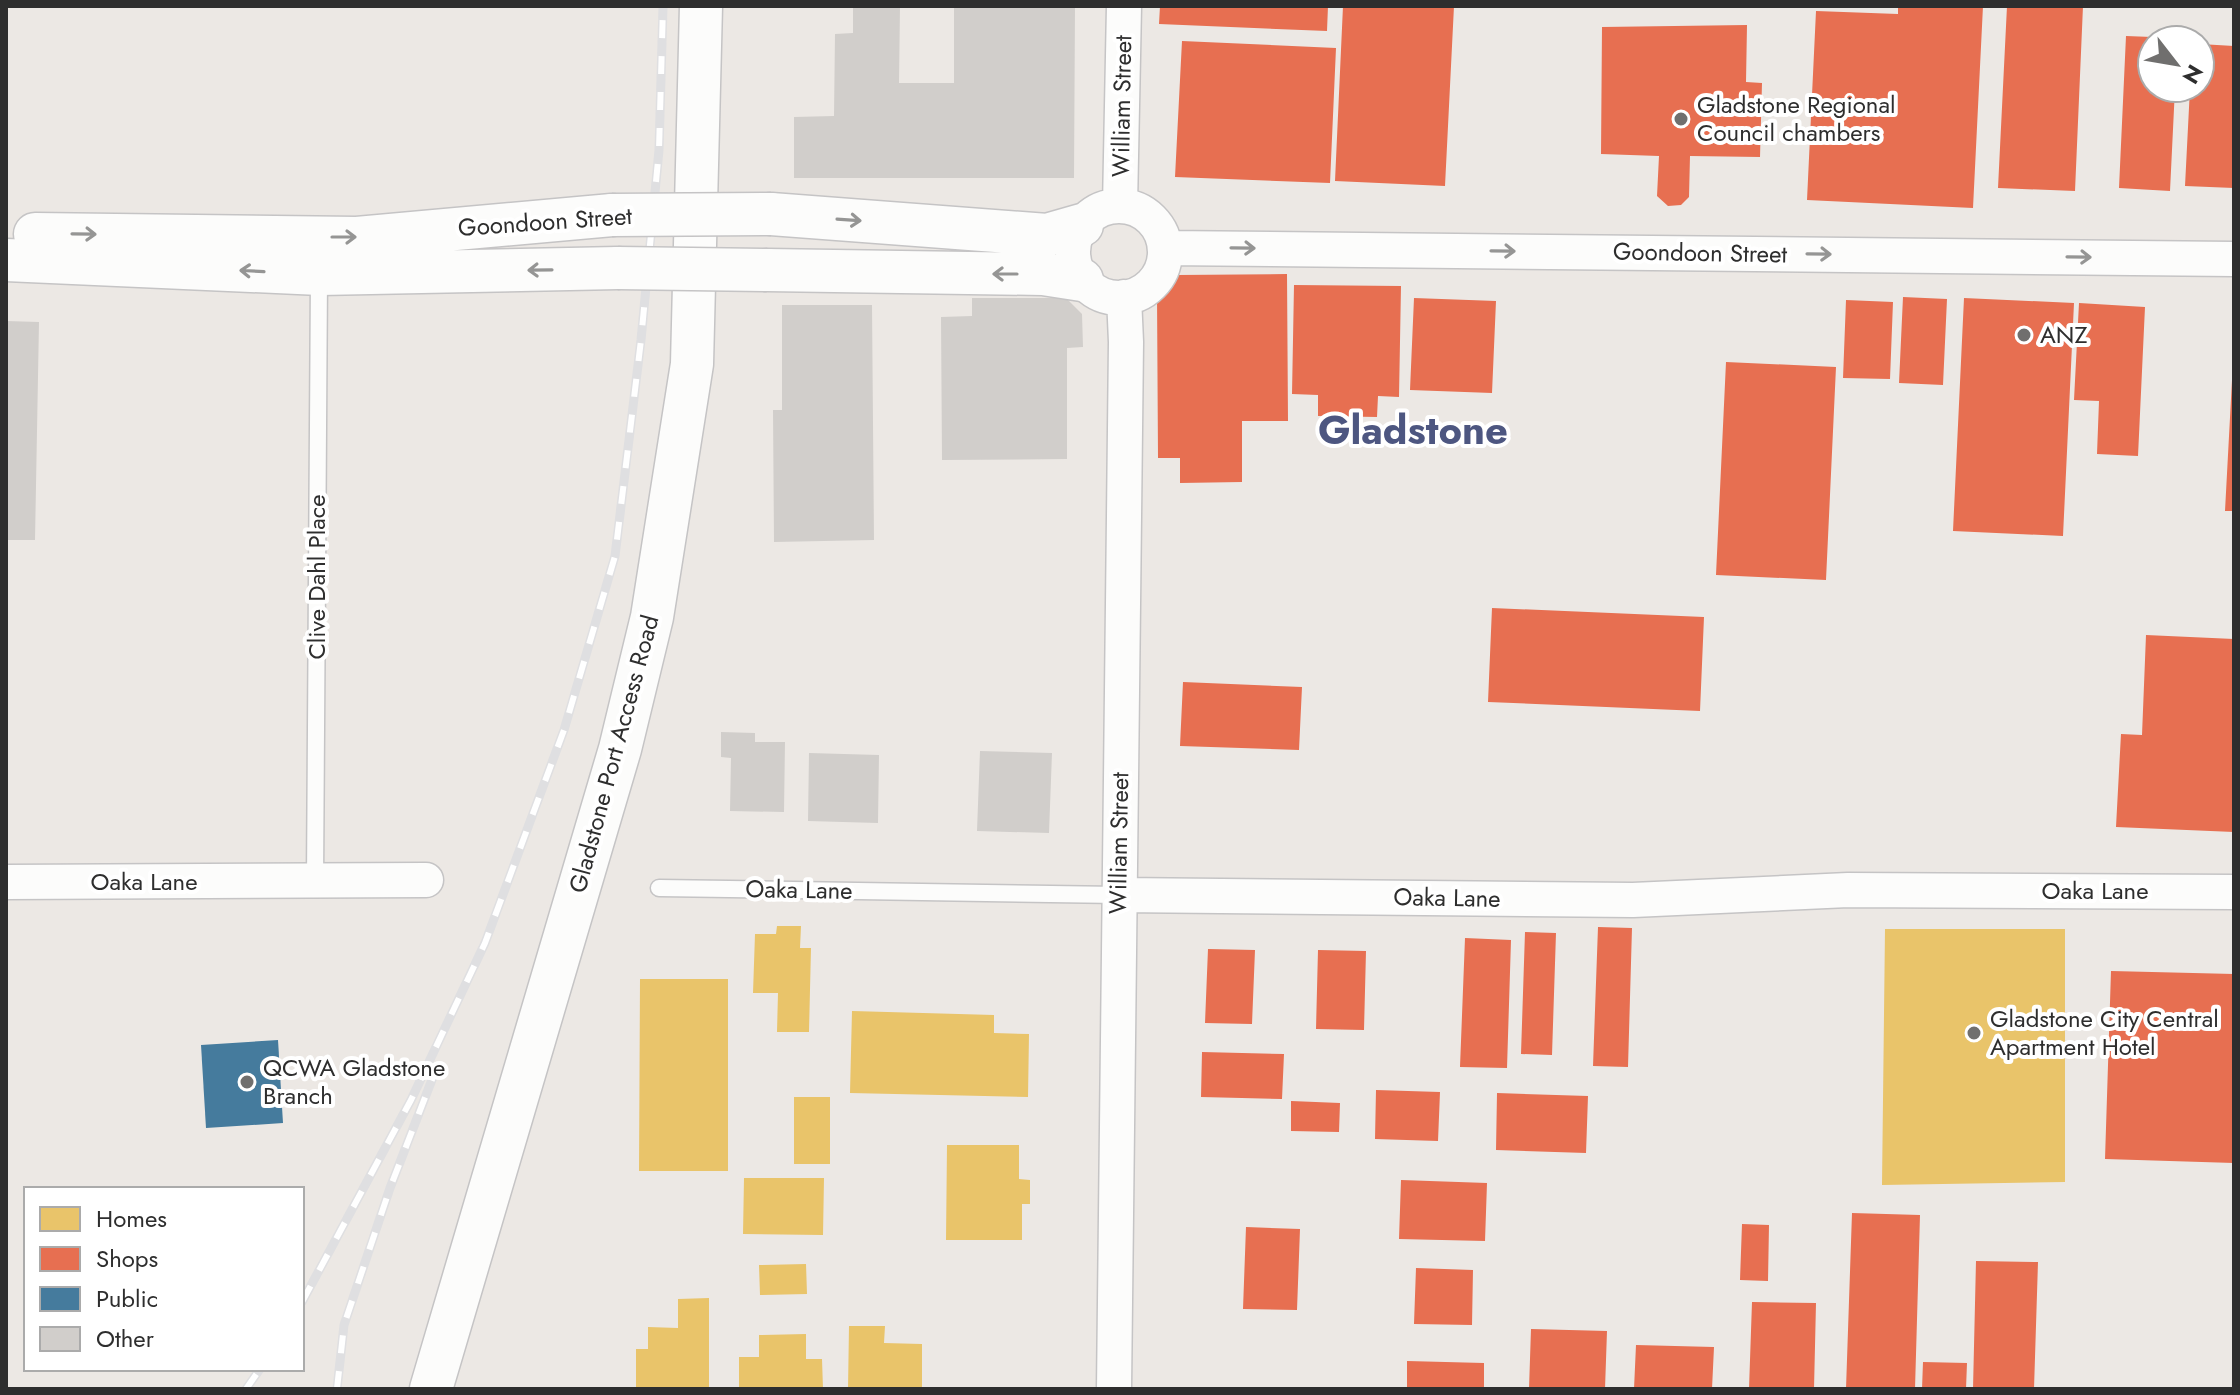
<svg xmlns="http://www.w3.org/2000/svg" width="2240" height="1395" viewBox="0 0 2240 1395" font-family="Jost,sans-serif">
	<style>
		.homes { fill: #e9c46a }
		.shops { fill: #e76f51 }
		.public { fill: #457b9d }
		.building { fill: #d1cecb }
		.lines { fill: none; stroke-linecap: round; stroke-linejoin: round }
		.service-casing { stroke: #c5c4c5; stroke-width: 19 }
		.minor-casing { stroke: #c5c4c5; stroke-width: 37 }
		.tertiary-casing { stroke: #c5c4c5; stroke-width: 45 }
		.service { stroke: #fcfcfb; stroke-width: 16 }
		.minor { stroke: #fcfcfb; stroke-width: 34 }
		.tertiary { stroke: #fcfcfb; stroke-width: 42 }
		.rail-casing { stroke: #dfdfe1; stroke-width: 9 }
		.rail { stroke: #fff; stroke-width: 6; stroke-dasharray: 18; stroke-linecap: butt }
		.tertiary-bridge-casing { stroke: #c5c4c5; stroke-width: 45; stroke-linecap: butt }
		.tertiary-bridge { stroke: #fcfcfb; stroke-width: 42 }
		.oneway { stroke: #959594 }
		.poi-dot { fill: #706f6e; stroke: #fff; stroke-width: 3 }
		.labels { text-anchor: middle; stroke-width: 8; stroke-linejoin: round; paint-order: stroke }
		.poi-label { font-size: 24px; fill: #2e2e2e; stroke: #fff; text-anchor: start }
		.street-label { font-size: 24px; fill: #2e2e2e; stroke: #fff }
		.town-label { font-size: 40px; font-weight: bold; fill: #4d5680; stroke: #fff }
	</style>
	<rect width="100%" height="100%" fill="#ece8e4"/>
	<path class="homes" d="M777,926H801L800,948H811L809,1032H777L778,993H753L755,934H776Z
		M1885,929H2065V1182L1882,1185Z
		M640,979H728V1171H639Z
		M852,1011L994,1015V1033L1029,1034L1028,1097L850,1093Z
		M794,1097H830V1164H794Z
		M947,1145H1019V1179L1030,1180V1204H1022V1240H946Z
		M744,1178H824L823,1235L743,1234Z
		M806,1264L807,1294L760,1295L759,1265Z
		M709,1298V1389H636V1349H648V1327L678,1328V1299Z
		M849,1326H885L884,1343L922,1344V1389H848Z
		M806,1334V1359H822L823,1389H739V1357H759V1335Z"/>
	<path class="shops" d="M1160,6H1328L1327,31L1159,24Z
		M1343,6H1454L1445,186L1335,181Z
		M1898,6H1983L1973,208L1807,200L1816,11L1898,14Z
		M2007,6H2083L2075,191L1998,188Z
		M1747,25L1746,82L1762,83L1760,157L1690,156L1689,197L1681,205L1668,206L1657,196L1659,156L1601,154L1602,27Z
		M2126,36L2152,37V88H2175L2170,191L2119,188Z
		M1182,41L1336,48L1330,183L1175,177Z
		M2200,44L2234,46V188L2185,186L2190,88H2200Z
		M1287,274L1288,421H1242V482L1180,483V458H1158L1157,295L1178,275Z
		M1294,285L1401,286L1399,397L1378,396L1377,417L1318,416V395L1292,394Z
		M1903,297L1947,299L1943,385L1899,383Z
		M1414,298L1496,301L1492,393L1410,390Z
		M1964,298L2074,303L2063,536L1953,531Z
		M1846,300L1893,302L1890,379L1843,378Z
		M2079,303L2145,307L2138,456L2097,454L2099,401L2074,400Z
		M1726,362L1836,367L1826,580L1716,575Z
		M2232,380H2234V511H2225Z
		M1492,608L1704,617L1700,711L1488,702Z
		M2146,635L2234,639V832L2116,827L2121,734L2142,735Z
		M1183,682L1302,687L1299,750L1180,746Z
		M1598,927L1632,928L1628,1067L1593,1066Z
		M1525,932L1556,933L1552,1055L1521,1054Z
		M1465,938L1511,940L1507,1068L1460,1067Z
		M1208,949L1255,950L1252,1024L1205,1023Z
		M1318,950L1366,951L1364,1030L1316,1029Z
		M2111,971L2234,974V1163L2105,1159Z
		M1202,1052L1284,1054L1282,1099L1201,1097Z
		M1376,1090L1440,1092L1438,1141L1375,1139Z
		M1497,1093L1588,1096L1586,1153L1496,1150Z
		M1291,1101L1340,1103L1339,1132L1291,1131Z
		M1401,1180L1487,1183L1485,1241L1399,1239Z
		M1852,1213L1920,1215L1915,1389H1846Z
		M1742,1224L1769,1225L1768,1281L1740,1280Z
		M1246,1227L1300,1229L1297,1310L1243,1309Z
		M1976,1261L2038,1262L2034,1389H1973Z
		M1416,1268L1473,1270L1472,1325L1414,1324Z
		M1752,1302L1816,1303L1814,1389H1749Z
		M1531,1329L1607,1331L1605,1389H1529Z
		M1636,1345L1714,1347L1712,1389H1634Z
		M1407,1361L1484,1363V1389H1407Z
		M1923,1362L1967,1363L1966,1389H1922Z"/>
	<path class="public" d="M278,1040L283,1123L206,1128L201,1045Z"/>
	<path class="building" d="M853,6H900L899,83H954V6H1075L1074,178H794V117L834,116L835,34L853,33Z
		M972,298H1066L1082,314L1083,347L1067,348V459L942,460L941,317L972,316Z
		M782,305H872L874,540L774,542L773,410H782Z
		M6,321L39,322L35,540H6Z
		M721,732L755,733V742H785L784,812L730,811L731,758L721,757Z
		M980,751L1052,753L1049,833L977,831Z
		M809,753L879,755L878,823L808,821Z"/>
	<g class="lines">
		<g class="service-casing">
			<path id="service" d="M315,881L319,276
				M659,888L1119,895"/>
		</g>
		<g class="minor-casing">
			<path id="minor" d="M1120,206L1124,6
				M1073 252a46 46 0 1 1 92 0a46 46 0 1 1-92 0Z
				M1165,248L2234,259
				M6,882L426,880
				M1119,895L1633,900L1848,890L2234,892
				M1114,1389L1126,342L1124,297"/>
		</g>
		<g class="tertiary-casing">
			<path id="tertiary" d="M771,214L1047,235L1082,225
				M35,234L357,238L612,215
				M6,260L320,274L618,268
				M767,270L1043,274L1082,280
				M431,1389L620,749L652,617L692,364L701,6"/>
		</g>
		<use href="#service" class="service"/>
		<use href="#minor" class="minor"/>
		<use href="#tertiary" class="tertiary"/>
		<g class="rail-casing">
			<path id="rail" d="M302,1302L411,1100L485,943L564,730L615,556L641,340L659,150L663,6
				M246,1389L260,1369
				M337,1389L344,1325L390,1188L433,1077"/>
		</g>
		<use href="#rail" class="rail"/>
		<g class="tertiary-bridge-casing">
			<path id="tertiary-bridge" d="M612,215L771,214
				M618,268L767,270"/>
		</g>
		<use href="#tertiary-bridge" class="tertiary-bridge"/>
	</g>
	<defs><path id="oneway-shaft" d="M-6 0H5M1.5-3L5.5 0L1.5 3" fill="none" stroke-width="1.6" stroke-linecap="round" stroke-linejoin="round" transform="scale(2)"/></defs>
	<g class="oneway">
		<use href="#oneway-shaft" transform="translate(849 220) rotate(4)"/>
		<use href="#oneway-shaft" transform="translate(84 234) rotate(1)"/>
		<use href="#oneway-shaft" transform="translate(344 237)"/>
		<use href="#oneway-shaft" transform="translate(1243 248) rotate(1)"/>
		<use href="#oneway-shaft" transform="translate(1503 251) rotate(1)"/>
		<use href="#oneway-shaft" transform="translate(1819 254) rotate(1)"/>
		<use href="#oneway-shaft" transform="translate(2079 257) rotate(1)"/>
		<use href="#oneway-shaft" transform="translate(540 270) rotate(179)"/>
		<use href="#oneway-shaft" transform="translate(252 271) rotate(-177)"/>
		<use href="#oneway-shaft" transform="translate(1005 274) rotate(-180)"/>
	</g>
	<g class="poi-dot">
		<circle cx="1681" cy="119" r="8"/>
		<circle cx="2024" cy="335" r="8"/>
		<circle cx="1974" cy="1033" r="8"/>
		<circle cx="247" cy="1082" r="8"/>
	</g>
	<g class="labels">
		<g class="poi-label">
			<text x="1697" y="113">Gladstone Regional<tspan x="1697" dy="28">Council chambers</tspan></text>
			<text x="2040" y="343">ANZ</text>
			<text x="1990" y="1027">Gladstone City Central<tspan x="1990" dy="28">Apartment Hotel</tspan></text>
			<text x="263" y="1076">QCWA Gladstone<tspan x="263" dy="28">Branch</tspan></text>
		</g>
		<g class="street-label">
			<text transform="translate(1122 106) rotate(-89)" y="8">William Street</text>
			<text transform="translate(545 222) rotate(-4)" y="8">Goondoon Street</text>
			<text transform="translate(1700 253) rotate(1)" y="8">Goondoon Street</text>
			<text transform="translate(317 577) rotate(-90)" y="8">Clive Dahl Place</text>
			<text transform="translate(614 754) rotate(-75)" y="8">Gladstone Port Access Road</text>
			<text transform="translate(1119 843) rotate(-89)" y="8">William Street</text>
			<text x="144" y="890">Oaka Lane</text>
			<text transform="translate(799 890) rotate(1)" y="8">Oaka Lane</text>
			<text x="2095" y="899">Oaka Lane</text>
			<text transform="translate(1447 898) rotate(1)" y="8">Oaka Lane</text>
		</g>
		<g class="town-label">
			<text x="1413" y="444">Gladstone</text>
		</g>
	</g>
	<rect width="2240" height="1395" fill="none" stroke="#2e2e2e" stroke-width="16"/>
	<rect x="24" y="1187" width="280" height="184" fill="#ffffff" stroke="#ababab" stroke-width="2"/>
	<rect x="40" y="1207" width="40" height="24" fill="#e9c46a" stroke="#ababab" stroke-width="2"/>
	<text x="96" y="1227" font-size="24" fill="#2e2e2e">Homes</text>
	<rect x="40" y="1247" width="40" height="24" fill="#e76f51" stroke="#ababab" stroke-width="2"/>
	<text x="96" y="1267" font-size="24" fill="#2e2e2e">Shops</text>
	<rect x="40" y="1287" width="40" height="24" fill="#457b9d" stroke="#ababab" stroke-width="2"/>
	<text x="96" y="1307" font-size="24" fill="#2e2e2e">Public</text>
	<rect x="40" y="1327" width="40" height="24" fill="#d1cecb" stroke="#ababab" stroke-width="2"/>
	<text x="96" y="1347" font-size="24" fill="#2e2e2e">Other</text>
	<g transform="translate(2176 64) rotate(121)"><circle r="38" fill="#ffffff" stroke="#ababab" stroke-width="2"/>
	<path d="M0-6L14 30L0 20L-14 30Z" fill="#706f6e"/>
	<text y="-12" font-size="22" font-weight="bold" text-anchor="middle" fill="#2e2e2e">N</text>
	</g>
</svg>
